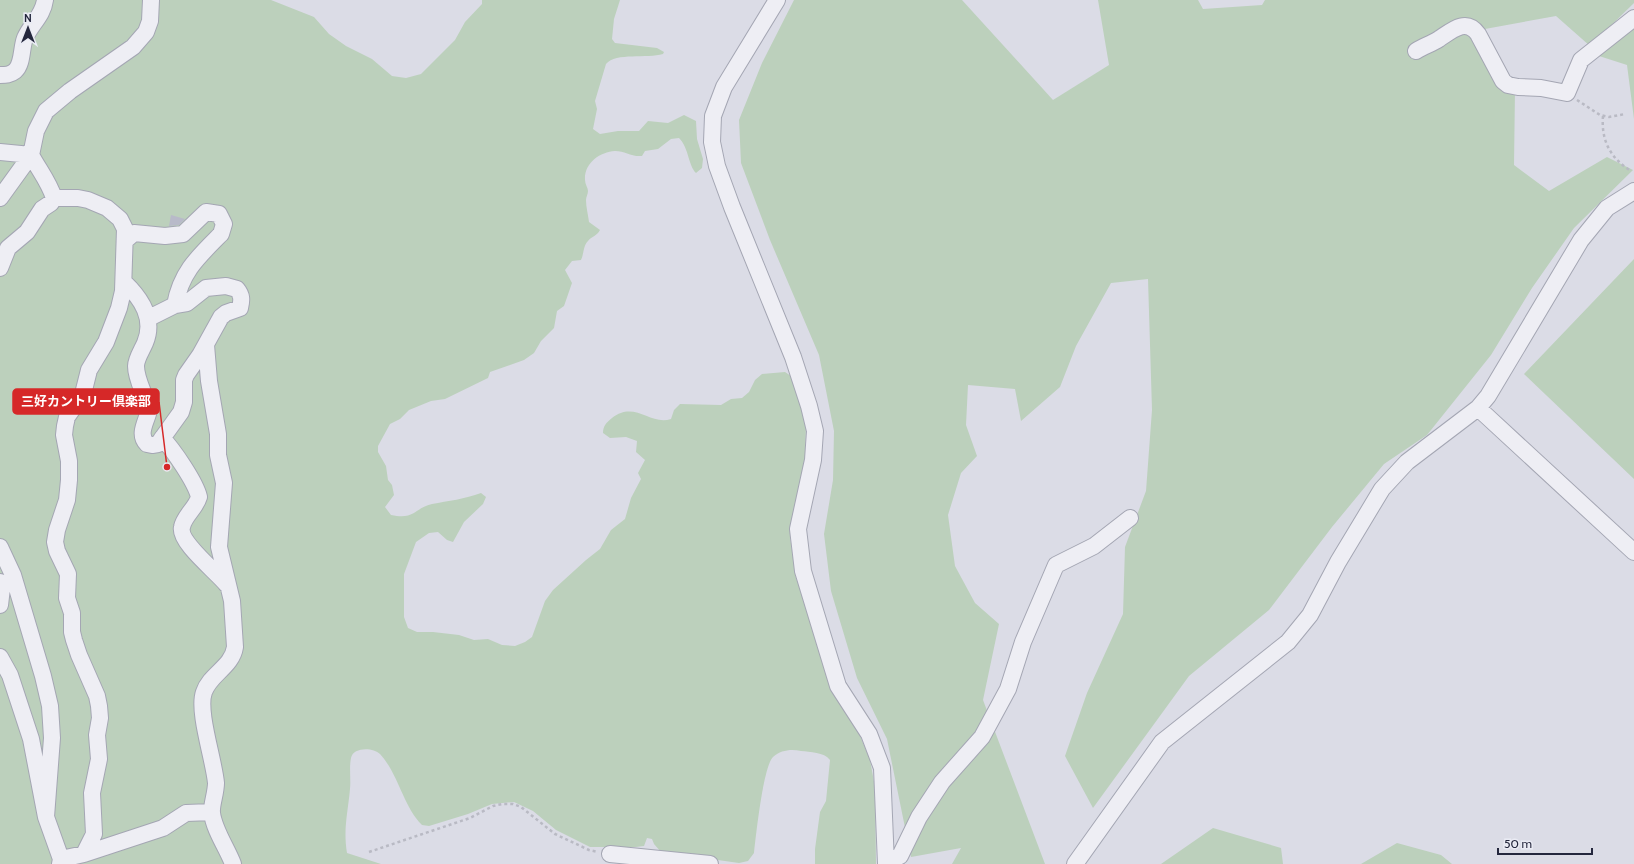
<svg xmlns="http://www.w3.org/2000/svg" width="1634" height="864" viewBox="0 0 1634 864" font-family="Cabin,'Noto Sans JP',sans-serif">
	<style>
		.green { fill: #bcd0bc }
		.building { fill: #b8bac9 }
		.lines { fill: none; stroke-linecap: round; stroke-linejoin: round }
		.minor-casing { stroke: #a4a6b3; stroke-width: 18 }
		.path { stroke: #b9bac4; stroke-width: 2.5; stroke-dasharray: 3 3; stroke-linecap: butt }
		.minor { stroke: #eeeef4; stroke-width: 16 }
		.leader { fill: none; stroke: #d62828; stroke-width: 1.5 }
		.callout-dot { fill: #d62828; stroke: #eaebf4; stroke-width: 1.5 }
		.callout { fill: #d62828; stroke: #d62828; stroke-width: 1.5 }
		.callout-label { font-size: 13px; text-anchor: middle; font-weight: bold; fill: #fff }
	</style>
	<rect width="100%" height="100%" fill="#dbdce6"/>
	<path class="green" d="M0,0H271L314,17L329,34L346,46L372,59L392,76L406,78L421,74L455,40L465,22L482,4V0H620L614,19L612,39L615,43L657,48L664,52L663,54C647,59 616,52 606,64L595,101L597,109L593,129L600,134L618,131H639L648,121L668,123L684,115L696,121L697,139L703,159L702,168L696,173C688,165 689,148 679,138L671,139L658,149L645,151L642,156C631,157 625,151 615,151C600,152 584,163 585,180C585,184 588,188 588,191C588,194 586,197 586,200C586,207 588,214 589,222L600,230C597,236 592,236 588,241C583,246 584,254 581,260L572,261L565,270L572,283L564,306L557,311L554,328L541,341L534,353L524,360L490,372L488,378L445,399L431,401L409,410L400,419L390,424L378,446V452L386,466L388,480L392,485L394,495L385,507L391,515C416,520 414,508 432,504C448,501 465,499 481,493L486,497L483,504L464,522L453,542L447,540L438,532L429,533L416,542L404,574V617L408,628L417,632H433L459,635L474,640L488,639L502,645L515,646L525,642L532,637L545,601L553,590L586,560L600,549L611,530L625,519L631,498L641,479L638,473L645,460L636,452L637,441L626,437L610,438L603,433C603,426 606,423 612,418C635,400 650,426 671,419L674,410L680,404L721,405L731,399L742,398L749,392L755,380L762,374L785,372L791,376L796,387L806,426L805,458L790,537L796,578L808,610L870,760L875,787L876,864H815V849L820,812L826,801L830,760C824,752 810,752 801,751C791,749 781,750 773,757C763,767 756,836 754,853L748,861L739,863L661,852L654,844L652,839L647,838L644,846L636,847H590L556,830L533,811L514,802L492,804L468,814L429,826L422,825C403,806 399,775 380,754C373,747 353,747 351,758C349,767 351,779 350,789C348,812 343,829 347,853L381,864H0Z
		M794,0H962L1053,100L1109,65L1098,0H1198L1203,9L1262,5L1265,0H1634V3L1590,46L1556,16L1485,29L1495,81L1515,90L1514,165L1549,191L1607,157L1633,170L1574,228L1532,288L1491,355L1427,435L1384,464L1332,527L1269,610L1189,676L1093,808L1065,756L1087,693L1123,614L1125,547L1146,491L1152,410L1148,279L1111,283L1076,346L1060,387L1021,421L1015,389L968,385L966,425L977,456L961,473L948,515L955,566L975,603L999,624L983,700L1045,864H952L961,848L911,857L887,739L857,678L831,591L824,534L833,480L834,431L819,355L770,240L741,163L739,120L762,63Z
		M1634,25V119L1627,65L1599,56Z
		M1634,259V479L1524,374Z
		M1213,828L1281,848L1283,864H1161Z
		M1397,843L1441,855L1452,864H1361Z"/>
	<path class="building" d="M171,215L185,219L179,225L169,226Z"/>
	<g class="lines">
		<g class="minor-casing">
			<path id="minor" d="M777,0L724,87L713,116L712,142L717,166L732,207L793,357L809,406L815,431L813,460L798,529L803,571L838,686L869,734L882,768L886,864
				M1416,51C1424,46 1431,44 1439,39C1451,31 1466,17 1478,34L1503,81L1508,85L1518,87L1541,88L1567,93L1581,60L1634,18
				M0,75C6,75 10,75 15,71C23,64 21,48 25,38C31,24 43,16 45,0
				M0,152L31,155
				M0,198L31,155L36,131L46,111L70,91L133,47L146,32L150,21L151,0
				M54,198H78L88,200L107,208L120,219L125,229L123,291L119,308L106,342L89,370L83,394L67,417L65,426L64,435L69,461V480L67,500L57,530L55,542L57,551L68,574L67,598L72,613V632L74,640L79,655L97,696L99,706L100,718L97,735L99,759L92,793L94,834L84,854
				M126,240L134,233L165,236L183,234L206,212L219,214L224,224L221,234C198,257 181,272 175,305L149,318
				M0,268L8,248L27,232L42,209L51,203L54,198C49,182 39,170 31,155
				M124,282C142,299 155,319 145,343C142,350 136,359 136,366C136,381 146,395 149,410C147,421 137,434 147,444L152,445L158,444L181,412L184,402V380L186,375L200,355L221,317L226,313L240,308C242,300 242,295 237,289L226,286L206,288L187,303L175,305
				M206,345L209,381L218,434V455L224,483L219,547L232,601L235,647C232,667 210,674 204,692C197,711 214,760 216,783C216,793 211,806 212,813C214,830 227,848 233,864
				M1478,408L1634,552
				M162,438C173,449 196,483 199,497C196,508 184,516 182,527C178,542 218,573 227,585
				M0,547L13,575L43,676L50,706L52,738L46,817
				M0,582L2,588L0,605
				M0,657L10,675L31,739L46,817L61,859L60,864
				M610,854L710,864
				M61,859L84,854L163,828L186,813L212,812
				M887,862L900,856L919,817L942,782L982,737L1008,689L1023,642L1056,565L1094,546L1130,518
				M1075,864L1162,742L1288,642L1310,615L1338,562L1382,489L1407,462L1478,408L1488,396L1581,240L1607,208L1634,191"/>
		</g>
		<path class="path" d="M1577,100L1600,115L1609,117L1625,114
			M1603,116C1601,140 1610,158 1631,171
			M369,852L470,818L493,806L502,804H513L521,807L555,834L589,850L598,852"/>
		<use href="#minor" class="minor"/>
	</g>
	<path class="leader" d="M167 467L159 402"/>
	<circle class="callout-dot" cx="167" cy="467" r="4"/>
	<rect class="callout" x="13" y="389" width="146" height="25" rx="4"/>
	<g class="callout-label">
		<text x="86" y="406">三好カントリー倶楽部</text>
	</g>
	<g transform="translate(28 28)" stroke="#eaebf4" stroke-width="3" paint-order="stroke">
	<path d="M0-3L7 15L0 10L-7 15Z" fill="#24273d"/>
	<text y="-6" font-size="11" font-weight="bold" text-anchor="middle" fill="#24273d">N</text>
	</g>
	<path d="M1498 848v6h94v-6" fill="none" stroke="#24273d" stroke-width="2"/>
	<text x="1504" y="848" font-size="12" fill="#24273d" stroke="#eaebf4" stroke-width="3" paint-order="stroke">50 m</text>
</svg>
